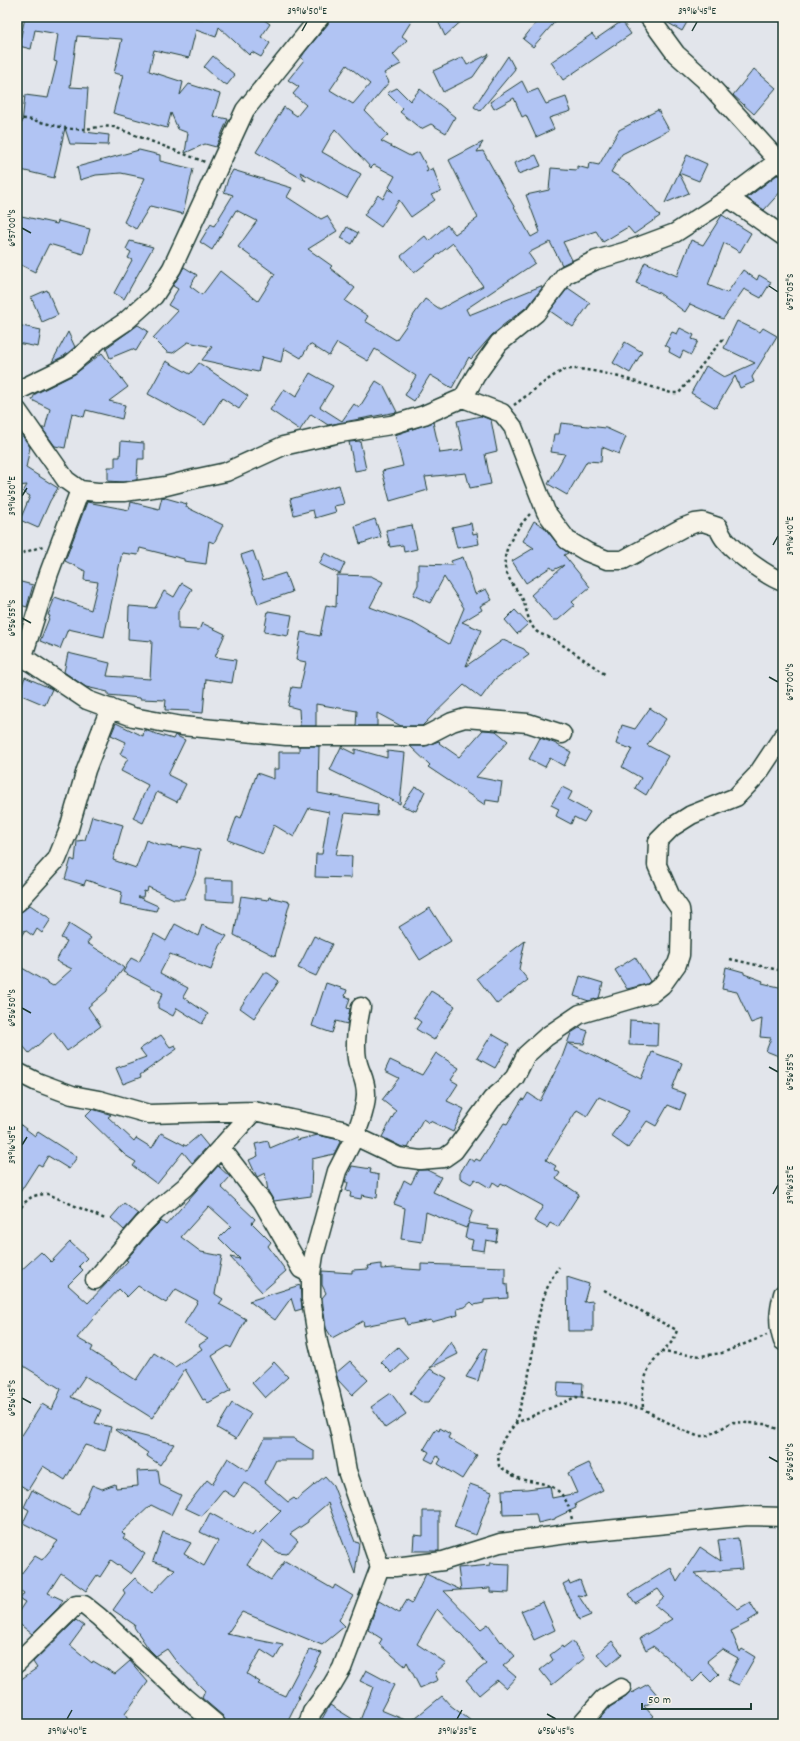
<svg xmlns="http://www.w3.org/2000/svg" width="800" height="1741" viewBox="0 0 800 1741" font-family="Dekko,sans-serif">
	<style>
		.building { fill: #b1c4f3; stroke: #1f3d34; fill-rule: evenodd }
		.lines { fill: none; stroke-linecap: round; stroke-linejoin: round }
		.minor-casing { stroke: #1f3d34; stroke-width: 21 }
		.path { stroke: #1f3d34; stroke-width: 2.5; stroke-dasharray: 3 3; stroke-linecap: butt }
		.minor { stroke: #f7f3e8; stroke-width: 18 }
		.ticks { fill: none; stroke: #1f3d34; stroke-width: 1.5 }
		.neatline { fill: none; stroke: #1f3d34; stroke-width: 1.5 }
		.ticks-label { font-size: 10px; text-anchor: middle; fill: #1f3d34 }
	</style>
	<rect width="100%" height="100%" fill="#e2e5eb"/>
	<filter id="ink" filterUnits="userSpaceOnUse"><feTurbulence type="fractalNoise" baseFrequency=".025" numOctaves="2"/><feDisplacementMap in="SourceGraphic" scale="8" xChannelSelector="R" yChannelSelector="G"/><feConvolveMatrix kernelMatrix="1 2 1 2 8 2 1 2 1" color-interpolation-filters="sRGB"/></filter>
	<g filter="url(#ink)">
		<path class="building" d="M25,17H191L202,20L203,17H260L270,24L261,37L270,43L261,57L252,52L249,55L219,27L216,37L196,30L189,58L154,50L149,71L183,82L180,95L189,84L220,94L213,116L228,119L216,147L205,144L185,153L188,133L178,129L171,113L167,128L113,113L123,75L114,73L122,39L77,36L70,87L88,88L85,132L109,135L108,145L70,144L65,128L54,178L17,169V123H22L25,95L48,98L57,62L54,61L58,34L35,30L31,49L19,46Z
			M330,17H414L402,36L407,40L393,55L401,64L384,73L389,82L365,111L388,135L381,141L410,156L419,152L428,169L426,172L433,168L441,191L431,195L435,200L411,217L399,200L381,227L364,215L378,195L383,199L388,189L394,192L389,187L395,176L374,165L371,168L335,129L322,152L361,174L347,198L300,172L306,181L256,152L284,107L297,116L306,105L293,94L299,87L288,80L304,60L301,58L305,52L328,24ZM347,65L370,84L353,104L330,90Z
			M436,17H466L445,36Z
			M541,17H559L533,47L523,39Z
			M662,17H690L682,31L665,21Z
			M622,21L631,34L563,80L551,62L592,34L596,39Z
			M489,54L473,77L443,92L433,71L463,57L467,65Z
			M213,56L235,75L227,85L224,83L223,84L204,67Z
			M508,56L515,69L480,111L474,107Z
			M754,69L776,88L754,114L733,95Z
			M522,81L528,93L538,89L546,104L566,97L571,111L549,118L554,129L536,137L526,115L522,117L514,98L494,109L490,102Z
			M397,88L410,101L420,89L455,117L446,133L431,124L421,129L400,112L403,109L387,93Z
			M658,110L669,130L622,154L611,172L631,184L660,216L634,234L628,227L603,242L596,231L563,242L572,260L562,265L550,242L528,253L535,263L466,309L469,315L541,286L542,288L528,306L502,326V327L492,335L471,359L469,357L452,388L430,375L414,401L405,395L416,376L375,349L368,361L337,343L329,356L310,344L301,358L284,348L281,362L262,357L258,372L202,360L212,347L188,342L173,353L167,352L153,338L178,311L168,305L178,289L173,286L184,267L197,275L190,286L202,295L220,271L258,301L275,274L238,247L257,221L236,210L212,250L200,242L211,224L214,226L233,195L224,192L228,179L233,170L292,188L287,197L321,219L327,216L337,231L308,249L332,266L330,268L355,288L345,301L368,316L365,321L396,340L425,299L440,309L483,286L453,243L414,273L401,256L425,236L429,241L447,225L455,234L478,218L449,160L483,142L477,152L483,151L531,237L540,232L526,195L549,190L551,168L577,170V166L588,169L589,163L599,165L619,130Z
			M139,150L160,155V161L193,169L183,214L150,206L136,229L124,222L145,178L121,173L96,175L80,180L77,167Z
			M536,155L541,166L518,174L514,163Z
			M687,155L707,164L699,181L679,173L689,193L665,203Z
			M777,175L783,176V189L764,210L747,198Z
			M17,215L57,224L58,221L90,229L83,254L49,244L35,272L17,263Z
			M722,215L751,233L740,252L724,243L708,285L727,293L743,270L757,280L759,275L771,282L761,298L744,289L723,319L690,304L685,312L659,293L636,283L645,262L677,276L691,240L703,245Z
			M347,227L358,233L352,244L341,238Z
			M130,241L153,247L124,299L114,293L132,260L128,258L131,252L126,249Z
			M568,288L590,303L573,327L550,311Z
			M47,290L58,315L42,322L31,297Z
			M737,321L760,332L763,328L777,336L752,377L754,382L740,388L735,376L716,408L691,393L706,366L724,377L755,363L724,348Z
			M17,325L41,330L38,347L17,343Z
			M138,325L148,331L136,351L132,349L110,358L106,348Z
			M680,328L694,335L692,339L698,341L691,355L683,351L680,358L669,352L670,348L665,345L672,332L677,334Z
			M68,332L75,347L64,356L52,362Z
			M625,342L642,352L630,373L613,363Z
			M102,353L128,387L109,401L125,405L122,419L86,410L84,417L72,413L65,448L55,446L42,428H45L50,409L32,400L35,394L75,374Z
			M166,361L190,374L199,363L248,396L239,409L222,398L205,425L148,394Z
			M310,373L333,386L320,407L342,421L354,404L359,408L376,381L384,386L397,412L328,425L311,414L300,430L270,410L284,389L296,397Z
			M481,416L491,420L497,451L485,454L491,484L470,488L466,473L425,477L428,490L390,501L382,471L403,466L395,435L433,422L440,453L463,450L457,421Z
			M561,423L606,428L626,437L619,454L602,447L601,462L587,461L567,495L548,484L565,454L551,452L554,434H559Z
			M17,428L30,447L26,468L58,488L50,501L38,528L20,520L30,496L23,492L27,485L17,486Z
			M121,441L144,443V459H138L137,480L123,482L108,481V467H115V457H120Z
			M360,441L366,469L355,471L349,442Z
			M339,485L344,504L334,506L336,512L315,518L313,510L294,515L290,499Z
			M162,497L187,504L186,507L223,525L214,543L209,541L206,564L184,561V559L140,548L138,555L122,553L104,637L68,629L60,649L40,641L50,616L48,615L55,597L91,610L98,582L84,580L85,571L65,561L87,502L129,510L131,502L159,509Z
			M375,519L381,537L360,544L355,526Z
			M534,521L544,527L559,546L568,553L564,555L590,587L572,602L575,605L558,620H553L531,595L564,565L553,570L551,567L526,583L512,561L534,548L523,541Z
			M471,523L473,534L477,533L479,544L457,548L452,527Z
			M412,525L417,549L404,552L403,545L390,547L386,530Z
			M253,551L263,580L285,573L292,592L258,604L241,555Z
			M325,553L345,563L340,574L319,564Z
			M463,557L475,594L486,589L492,600L480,606L482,610L462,622L481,630L466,666L503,640L524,649L529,655L495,679L481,698L464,685L422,726H401L377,713V726H356L357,711L316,704V726H300L299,709L288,706L292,687L300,688L306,662L296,660L301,632L320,636L326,605L336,607L337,575L371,576L383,582L370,607L415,624L449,644L464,608L444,577L430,603L413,595L418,585V564L453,565L451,561Z
			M17,581L33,585L27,607L17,604Z
			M182,583L192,589L178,612V629L199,630L202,623L225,634L215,657L236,660L232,683L206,679L203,713L190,712V711L165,710L166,700L140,699V698L108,695V692L86,687L64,672L68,653L110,663L107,676L150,679L152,641L128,639L129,606L155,608L164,591L174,597Z
			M515,610L528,624L517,634L505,620Z
			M268,611L292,615L288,636L264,632Z
			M25,677L52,689L45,705L19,694Z
			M650,708L666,719L647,745L668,756L646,795L635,788L641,778L622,767L632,749L616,744L622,725L635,729Z
			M116,723L143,736L144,730L173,739L175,735L185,740L168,775L186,784L177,802L157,792L143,823L133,818L148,785L121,771L128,758L120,754L126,742L111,735Z
			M483,730L496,731L508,741L476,777L502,782L499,802L486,800L485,805L428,767L430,765L410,746H425L439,741L440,742L439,743L459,757Z
			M540,738L554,743L571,752L564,766L550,758L545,767L529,759Z
			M299,746H319L318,793L378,804L377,816L345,813L336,855L352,856L351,878L315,877L316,854H322L329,812L309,808L294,837L274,825L263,854L228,840L237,816L241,818L257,773L274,779V769H279V752H299Z
			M341,747L355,754V749L387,758V751L405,753L400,804L330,770Z
			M415,787L425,791L416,811L402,806Z
			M562,787L572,792L568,800L590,812L584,822L574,817L571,824L556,816L559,809L551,805Z
			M92,816L123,825L113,860L136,868L146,840L160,845L181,848V846L200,850L195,875L184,899H174L148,887L147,892L144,891L143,897H138L158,906L156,911L120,904L122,892L86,880L84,885L65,879L71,859L75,861L77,841L85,840Z
			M205,879L233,880V902L205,900Z
			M241,896L268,900L269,897L290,902L275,956L234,935Z
			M30,905L51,919L42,933L37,929L33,936L25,930L17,943V913L24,910Z
			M430,908L451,941L420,960L399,927Z
			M69,924L91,938L87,943L108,956L124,968L107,990V991L88,1007L101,1026L67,1051L53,1032L29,1053L17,1039V965L53,986L72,969L56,961L67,941L61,938Z
			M175,924L198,936L202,925L227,936L220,946L211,970L170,954L160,973L188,988L183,997L208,1014L202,1024L177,1008L173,1016L158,1008V1003L163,993L123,972L131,958L139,962L154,934L166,941Z
			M314,936L332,944L316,976L298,968Z
			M525,941L519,969L528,980L497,1004L477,978Z
			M635,957L650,981L647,984L627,989L615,970Z
			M726,967L744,972V974L763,981L762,983L783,988L781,1057L766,1051L771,1038L760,1037L762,1019L751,1023L737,992L722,989Z
			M263,973H268L279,981L254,1018L240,1008Z
			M580,976L603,983L599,998L589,1001L574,996Z
			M326,983L347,990L345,996L350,998L347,1008L350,1009L347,1024L336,1021L332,1033L312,1026Z
			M431,991L455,1006L434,1040L416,1029L421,1022L414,1017Z
			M630,1020L647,1021L658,1023L657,1046L629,1045Z
			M579,1028L588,1031L584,1044L568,1043L641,1079L652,1052L682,1063L672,1089L686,1094L680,1110L668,1105L656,1126L647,1121L628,1148L611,1136L629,1111L599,1097L587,1116L577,1110L546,1160L556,1166L554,1169L560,1173L556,1179L579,1194L558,1227L550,1223L547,1228L534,1221L543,1206L501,1183L499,1186L493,1182L490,1188L475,1179L471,1184L460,1178V1173L469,1158L474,1162L476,1159L480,1161L504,1123L507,1124L522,1099L524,1100L528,1093L540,1101L561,1060L571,1033Z
			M492,1034L509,1044L495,1068L477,1058Z
			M161,1035L170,1047L175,1045L177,1049L140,1075L141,1077L123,1084L116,1068L146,1057L140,1049Z
			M436,1053L459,1068L451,1080L458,1084L447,1101L464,1109L453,1132L430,1121L429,1123L423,1119L408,1148L402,1147L382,1137L396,1111L382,1100L399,1078L385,1071L390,1060L422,1075Z
			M92,1109L109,1114L111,1115L108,1117L134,1141L136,1138L152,1148L161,1133L186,1146L199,1135L208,1146L192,1163L183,1152L157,1184L133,1166L136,1162L125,1155L85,1116Z
			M17,1122L35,1136L38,1132L77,1157L69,1169L48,1156L42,1166L38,1164L17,1197Z
			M318,1135L339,1140L340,1142L334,1154L312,1159L311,1196L274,1201L268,1191L265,1173L257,1177L249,1160L258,1156L255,1144L268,1141L270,1148L296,1137L297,1140Z
			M218,1166L230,1177L221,1187L255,1219L252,1223L271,1242L268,1246L286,1271L262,1292L230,1257L240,1259L219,1238L231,1226L209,1206L181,1237L201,1252L222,1256L215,1294L223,1299L219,1304L246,1319L231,1348L228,1346L212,1356L231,1390L208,1403L205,1399L203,1400L185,1369L152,1418L85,1376L71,1397L101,1410L95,1423L111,1427L105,1451L85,1445L65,1480L43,1466L28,1490L17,1483V1443L42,1404L52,1410L61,1389L17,1362V1274L41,1252L51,1262L70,1242L87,1258L79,1266L83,1270L68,1285L88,1303L128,1261L126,1260L151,1231L161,1221L166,1225ZM138,1286L166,1303L176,1289L198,1301L184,1324L208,1339L199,1345L202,1349L175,1367L154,1353L136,1380L91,1351L93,1347L77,1338L93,1319L92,1318L119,1289L127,1297Z
			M352,1166L371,1169L370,1173L379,1175L377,1198L362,1195L361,1199L350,1197L351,1192L346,1191L348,1182H345Z
			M418,1170H427L441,1177L433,1192L473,1210L468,1223L488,1226V1229L498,1230L496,1242L486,1240L484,1251L471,1249L473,1240L465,1238L468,1224L466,1228L426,1212L422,1242L401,1239L405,1208L394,1204L404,1180L411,1184Z
			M124,1203L138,1214L124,1230L111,1218Z
			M381,1264V1269L394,1268L421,1270V1264L505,1267V1285L507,1284L508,1298L484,1300V1303L474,1305L471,1302L465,1307L457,1309L458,1315L432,1322L431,1320L407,1325L405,1318L364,1326L363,1321L332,1338L326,1328L322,1298L326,1293L322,1285V1271L352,1273V1270L369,1269L368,1266Z
			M567,1277L589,1284L584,1302L593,1301V1331H568Z
			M300,1285L302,1309L295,1311L291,1298L275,1320L249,1301Z
			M451,1341L458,1354L430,1368Z
			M398,1347L408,1358L392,1373L381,1362Z
			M484,1348L487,1349L478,1381L466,1377Z
			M350,1361L368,1380L352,1395L338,1380L336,1373Z
			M274,1362L288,1377L265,1398L252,1383Z
			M430,1369L447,1378L428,1403H423L410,1393Z
			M558,1382L583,1383L582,1397L557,1396Z
			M391,1393L406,1414L385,1428L371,1407Z
			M232,1403L251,1414L236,1439L217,1428Z
			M440,1428L450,1434L448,1438L477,1455L462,1479L438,1464L441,1459L437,1456L433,1463L425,1459L429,1452L424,1449L436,1429L439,1431Z
			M116,1429L174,1444L160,1465L147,1456L148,1453L115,1430Z
			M265,1438H293L314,1451V1460H276L265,1482L288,1502L294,1498L296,1500L325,1476L333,1485L355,1542L359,1543L355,1574L328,1503L308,1520V1522L290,1534L298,1541L287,1554L278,1553L263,1540L247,1565L271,1580L285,1561L333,1589L335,1585L353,1596L339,1620L345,1626L322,1645L242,1612L227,1634L283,1645L275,1659L261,1650L247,1674L260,1682L258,1684L285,1696L309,1650L322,1653L298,1697L299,1698L286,1724H226L223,1716L202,1698L205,1691L175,1660L167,1649L156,1656L149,1649L134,1627L135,1625L113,1610L125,1593L123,1590L135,1578L152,1593L175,1569L153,1561L163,1532L191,1543L184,1554L204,1566L218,1541L200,1532L210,1513L252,1536L255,1532L258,1534L281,1511L254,1488L244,1483L234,1497L223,1490L202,1516L185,1508L207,1480L212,1484L228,1458L248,1471Z
			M589,1463L603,1490L575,1504L576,1508L555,1518V1519L538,1523L536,1514L503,1515L502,1490L527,1489L550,1486L552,1498L577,1493L568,1473Z
			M158,1470L160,1485L181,1495L171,1515L151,1505L122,1532L125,1535L123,1538L145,1554L131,1574L111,1560L100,1577L97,1575L86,1591L61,1573L48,1593L63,1600L59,1607L32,1634L17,1622V1614L25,1602L20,1599L24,1593L17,1588V1579L35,1556L42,1560L58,1541L23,1523L29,1510L24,1507L32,1490L79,1515L92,1485L102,1489L115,1484L116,1488L138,1486L137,1471Z
			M470,1484L492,1492L476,1535L454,1527Z
			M423,1511H439V1551H413L414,1535L423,1536Z
			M738,1538L742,1569L694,1573L738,1609L750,1602L758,1615L748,1621L749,1622L731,1631L740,1652L742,1649L755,1657L739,1685L727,1680L738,1658L722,1649L707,1661L719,1674L711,1682L702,1673L693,1682L681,1669L653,1646L646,1650L640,1638L672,1619L655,1605L664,1597L658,1589L635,1603L629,1594L671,1568L677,1582L700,1547L721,1561L718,1540Z
			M490,1563L510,1564L509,1593L490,1592V1588L444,1591L481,1629L488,1624L501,1642L502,1641L515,1656L503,1666L516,1677L506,1688L497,1680L479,1695L466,1680L486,1664L463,1636L437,1609L417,1644L446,1663L435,1673L438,1680L420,1688L407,1662L405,1666L379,1644L382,1639L368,1630L377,1604L379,1601L399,1613L407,1600L412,1603L426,1574L461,1590L458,1568L490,1565Z
			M580,1580L586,1596L578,1595L591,1615L579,1620L563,1584L569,1581L570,1584Z
			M543,1602L555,1630L534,1640L521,1611Z
			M76,1620L84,1626L70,1645L92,1663L93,1661L115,1674L130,1661L148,1682L125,1714L132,1724H17V1682L37,1668L33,1662Z
			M572,1641L585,1658L552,1685L540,1670L553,1660L550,1655L562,1646L563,1648Z
			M612,1641L622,1654L608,1666L597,1654Z
			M366,1670L394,1685L381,1710L410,1722L442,1696L450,1705L475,1724H319L330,1705L359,1723L373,1687L360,1681Z
			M648,1684L660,1698L644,1706L653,1716L644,1724H595L610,1707L626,1697L631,1692L632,1693Z"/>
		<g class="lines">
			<g class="minor-casing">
				<path id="minor" d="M649,17L676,54L704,79L783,166
					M729,198L783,236
					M17,391L70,365L101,338L125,322L154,296L172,268L245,110L320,17
					M463,398L502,413L513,427L546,512L567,540L587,552L607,560H623L682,528L695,523L703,522L718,527C720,532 722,537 726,541C738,555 767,576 783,582
					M17,410L66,480L80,490L97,492H124L166,486L198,478L226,472L283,446L340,433L391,425L424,415L463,398L476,375L499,343L536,313L565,275L596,260L624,252L675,233L729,198L778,161
					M17,653L87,700L133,717L182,726L286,736H425L452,722L465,718L528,723L562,734
					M23,656L49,573L80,490
					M17,903L57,859L68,832L86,770L110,708
					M17,1072L37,1082L72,1095L99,1100L149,1114L254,1111L342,1130L355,1136C360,1123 366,1108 366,1094C366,1078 359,1072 357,1059C354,1041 358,1023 361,1007
					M221,1148L262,1201L301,1269L311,1274
					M95,1280L143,1224L156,1211L185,1187L254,1111
					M783,1294C779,1311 777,1324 783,1341
					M380,1567H395L443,1561L500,1543L575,1533L748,1516L783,1517
					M17,1663L76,1605H84L99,1617L184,1697L216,1724
					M308,1724L312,1712L332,1685L342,1668L380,1567L347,1471L341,1437L318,1342L311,1299V1274L314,1255L337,1171L355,1136L399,1157L420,1160L444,1158L454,1151L492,1099L505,1088L515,1077L526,1055L546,1037L580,1014L652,993L662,985L677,964L680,955L681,917L680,909L670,895L657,865L658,841L672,827L691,815L736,797L757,775L783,736
					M581,1724L603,1699L621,1688"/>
			</g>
			<path class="path" d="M17,119C33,117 58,129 76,129C89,130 101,125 114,127L205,162
				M514,405C528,395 548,378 562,371C582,362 648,386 671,393H679L723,339
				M530,514C516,529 497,555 508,576C512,585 519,592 523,600C527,610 528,623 536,631C541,635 547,636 553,639C571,650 589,663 606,675
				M17,555L43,546
				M730,959L783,971
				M17,1212C27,1200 30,1194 48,1194L105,1219
				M604,1290C629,1303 651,1318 677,1330C672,1348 665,1345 655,1359C643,1373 642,1392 643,1409
				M661,1352L701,1356L722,1353L767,1335
				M516,1423C519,1406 526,1390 529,1373C536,1338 537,1296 559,1267
				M572,1519C570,1513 569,1506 566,1501C555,1481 538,1484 520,1479C513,1476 505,1470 499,1466L498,1455L501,1445L504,1438L516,1423L576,1397L607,1401L643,1409L680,1429L697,1436H707L733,1422L764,1424L783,1431"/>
			<use href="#minor" class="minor"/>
		</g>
	</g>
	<path class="ticks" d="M302,31L307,22M692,31L697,22M22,228L31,233M769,286L778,292M22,496L27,488M773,545L778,536M22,618L31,623M769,677L778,682M22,1008L31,1013M769,1067L778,1072M22,1145L27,1137M773,1194L778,1185M22,1398L31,1403M769,1457L778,1462M547,1714L556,1719M67,1719L72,1710M457,1719L462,1710"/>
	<rect width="800" height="1741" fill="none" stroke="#f7f3e8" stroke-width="44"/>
	<path d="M642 1703v6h109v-6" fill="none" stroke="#1f3d34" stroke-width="2"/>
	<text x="648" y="1703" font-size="12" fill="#1f3d34" stroke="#f7f3e8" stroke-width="3" paint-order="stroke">50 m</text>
	<rect x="22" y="22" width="756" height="1697" class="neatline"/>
	<g class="ticks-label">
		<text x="307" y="14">39°16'50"E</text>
		<text x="697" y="14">39°16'45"E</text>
		<text transform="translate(11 228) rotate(-90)" y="4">6°57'00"S</text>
		<text transform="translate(789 292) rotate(-90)" y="4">6°57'05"S</text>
		<text transform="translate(11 496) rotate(-90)" y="4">39°16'50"E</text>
		<text transform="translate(789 536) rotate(-90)" y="4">39°16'40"E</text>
		<text transform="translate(11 618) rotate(-90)" y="4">6°56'55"S</text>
		<text transform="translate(789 682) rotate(-90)" y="4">6°57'00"S</text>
		<text transform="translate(11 1008) rotate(-90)" y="4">6°56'50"S</text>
		<text transform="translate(789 1072) rotate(-90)" y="4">6°56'55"S</text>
		<text transform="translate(11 1145) rotate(-90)" y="4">39°16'45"E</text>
		<text transform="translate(789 1185) rotate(-90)" y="4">39°16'35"E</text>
		<text transform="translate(11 1398) rotate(-90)" y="4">6°56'45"S</text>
		<text transform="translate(789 1462) rotate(-90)" y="4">6°56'50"S</text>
		<text x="67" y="1734">39°16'40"E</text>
		<text x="457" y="1734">39°16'35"E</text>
		<text x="556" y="1734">6°56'45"S</text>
	</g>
</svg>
